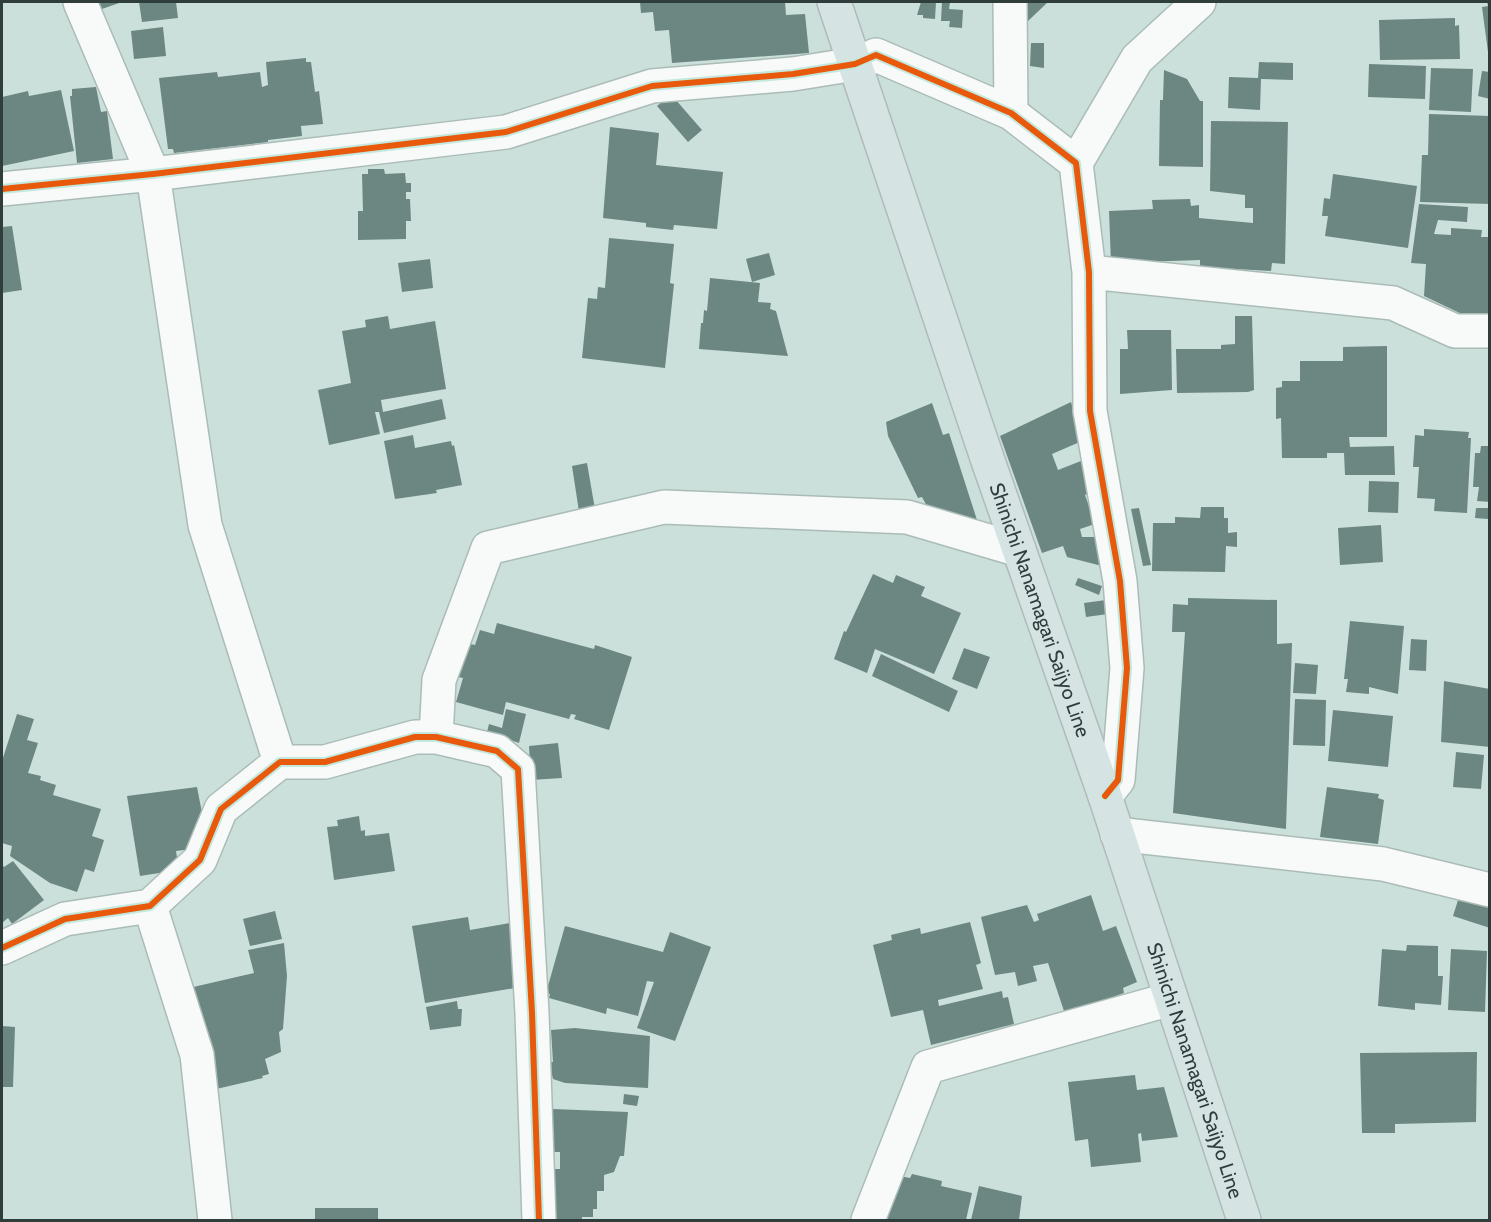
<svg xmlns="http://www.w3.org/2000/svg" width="1491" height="1222" viewBox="0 0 1491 1222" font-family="Cabin,sans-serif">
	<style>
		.building { fill: #6c8681 }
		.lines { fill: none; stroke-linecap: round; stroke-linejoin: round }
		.street-casing { stroke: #abbcb7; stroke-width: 36 }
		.primary-casing { stroke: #b0bbb8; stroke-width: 36 }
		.street { stroke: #f7faf9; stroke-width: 33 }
		.primary { stroke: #d5e4e2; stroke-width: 33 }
		.cycleway-casing { stroke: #c3e8de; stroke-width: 10 }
		.cycleway { stroke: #e8590c; stroke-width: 6 }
		.labels { text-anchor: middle; stroke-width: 6; stroke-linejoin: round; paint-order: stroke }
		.street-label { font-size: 20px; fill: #2f3e3b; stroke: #c3e8de }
	</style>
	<rect width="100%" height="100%" fill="#cbe0da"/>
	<path class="building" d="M99,2H122L102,9Z
		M139,2H176L178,18L142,22Z
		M640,2H785L786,15L805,14L809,53L672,63L669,30L655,31L653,12L641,13Z
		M921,2H936L935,19L923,18V15H917Z
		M942,2H950L949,9L963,10L962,28L949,27L950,21H941Z
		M1028,2H1048L1028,21Z
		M1487,2H1490L1488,52L1482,7L1488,6Z
		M1455,18V26L1459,25L1460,59L1380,60L1379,20Z
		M163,27L166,56L134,59L131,31Z
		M1031,43H1044V68L1030,66Z
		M306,58V62H311L315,92L319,91L323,124L301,126L302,136L268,140V142L174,153L173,149H168L159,78L217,72L218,77L260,72L262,87L268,85L266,62Z
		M1259,62L1293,63V80L1261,79L1260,110L1228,108L1229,77L1258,78Z
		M1369,64L1426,66L1425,99L1368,97Z
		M1431,68L1473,69L1471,112L1429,110Z
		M1164,70L1187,79L1200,101H1203V167L1159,166L1160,100H1163Z
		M1482,71L1490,72V99L1478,96Z
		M96,87L101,112L107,111L113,159L77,163L70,96H72V89Z
		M61,90L74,151L2,166V97L28,91L29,96Z
		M675,99L702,130L688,142L657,106L663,101Z
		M1429,114L1490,116V204L1420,202L1422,155H1428Z
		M1211,121L1288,122L1285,264L1272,263L1271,271L1200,267V260L1111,263L1109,211L1153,209L1152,200L1190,199L1191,206L1199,205V218L1253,223V208H1245V195L1210,191Z
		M610,127L659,133L656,165L723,172L717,229L674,225L673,230L646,227V223L603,218Z
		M368,169H384L385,174L405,173L406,183H411V192H406V199H410L411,221H406V239L358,240V211H363L362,174H368Z
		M1333,174L1417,186L1408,248L1325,236L1328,216H1322L1324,198L1330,199Z
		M1419,204L1468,207L1467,222L1438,220L1434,234L1451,235V228L1482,230L1481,237H1490V316H1466L1424,296L1426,264L1411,263Z
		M12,226L22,290L2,293V227Z
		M609,238L674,244L670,283L674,284L665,368L582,358L588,298L597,299L598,287L605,288Z
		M769,253L775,275L752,282L746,259Z
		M430,259L433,288L402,292L398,263Z
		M710,278L760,283L758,302L771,303L770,309L776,311L788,356L699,349L701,323H703L704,310L707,311Z
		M388,316L390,329L435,321L446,389L381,400L383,412L442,399L446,419L384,433L379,412H375L380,434L329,445L318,390L351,383L342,331L366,327L365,320Z
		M1235,316H1252L1254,390L1248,392L1177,393L1176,349H1221V345L1235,344Z
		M1127,330H1171L1172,390L1120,394V349H1128Z
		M1387,346V437H1349L1350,447L1394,446L1395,475H1345L1344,453H1327V458H1282L1281,418L1276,419V388L1282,387V381H1300V361H1343V347Z
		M1071,402L1082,441L1052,454L1058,470L1081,461L1093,492L1085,495L1095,524L1080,529L1082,537H1097L1102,566L1067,557L1063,546L1042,553L1000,436Z
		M932,403L943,435L949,433L977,520L930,512L922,497L918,498L888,436L886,422Z
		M1424,429L1469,432L1468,438H1471L1467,513L1434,511L1435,499L1417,498L1419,467H1413L1415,435L1424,436Z
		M413,435L415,448L451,441L452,446L454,445L462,485L436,490L437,493L395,499L384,441Z
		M1481,446H1490V502L1477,501L1479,487H1473L1475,453H1480Z
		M587,463L596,515L580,518L572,466Z
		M1369,481L1399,482L1398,513L1368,512Z
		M1201,507H1224V518H1228V533L1237,532V547L1226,546L1225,572L1152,571L1153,523H1175V517L1200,518Z
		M1139,508L1151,565L1143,566L1131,509Z
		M1476,508H1488V519L1475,518Z
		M1381,525L1383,562L1340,565L1338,528Z
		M873,574L893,583L896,575L925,587L921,596L961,613L934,674L875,649L867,673L834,659L844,631L846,632Z
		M1078,578L1102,586L1099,595L1075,585Z
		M1188,598L1277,600V644L1292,643L1286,829L1173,813L1185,632H1172L1173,604L1188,605Z
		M1106,600L1108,614L1086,617L1084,603Z
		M1350,621L1404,626L1398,694L1369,687V694L1346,692L1348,679H1344Z
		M497,623L594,649L595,645L632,657L609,730L574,719L576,715L571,714L569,719L506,702L503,715L456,702L463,678L458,677L462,642L475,645L480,630L494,634Z
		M1411,639L1427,640L1426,671L1409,670Z
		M964,648L990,657L977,689L952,679Z
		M881,654L958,691L949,712L872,676Z
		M1295,663L1318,665L1316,694L1293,693Z
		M1444,681L1490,689V747L1441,742Z
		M1295,699L1326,700L1325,746L1293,745Z
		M506,709L526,714L519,743L487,732L489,724L502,728Z
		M1333,710L1393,716L1388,767L1328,761Z
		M17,714L34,719L27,740L38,743L28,773L41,776L40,780L56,785L53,795L101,809L92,836L104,840L94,872L85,869L77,892L50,883L10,856L12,846L2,843V761Z
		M558,743L562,778L531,780L529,746Z
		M1456,752L1484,755L1481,789L1453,787Z
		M197,787L204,823L195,824L197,837L190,839L192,849L176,851L178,864L172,871L140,876L127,796Z
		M1327,787L1379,794L1378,798L1384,800L1378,844L1320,837Z
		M359,816L361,831L365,830V836L389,833L395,871L334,880L327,827L338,826L337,820Z
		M13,861L44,900L12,924L8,918L2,923V864L4,867Z
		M1091,895L1103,931L1116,926L1137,982L1123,988L1124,993L1065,1014L1048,963L1033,966L1037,981L1018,986L1015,972L995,975L981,917L1027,905L1034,922L1039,920L1037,914Z
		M1459,897L1490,906V928L1453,916Z
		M275,911L282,939L250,946L243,919Z
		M468,917L470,930L510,923L521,987L425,1003L412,926Z
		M970,922L981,963L976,965L983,989L938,1000L939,1006L1002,991L1003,998L1008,997L1014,1024L931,1045L923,1010L891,1017L873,945L892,940L891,935L920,928L921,934Z
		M565,926L663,952L670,932L711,947L675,1041L637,1028L654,982L647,981L638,1016L607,1008L606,1014L549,998L550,994L546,993Z
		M284,943L287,976L283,1029L279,1032L281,1052L265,1059L269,1074L262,1076L263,1078L212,1090L189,988L254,973L248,950Z
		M1407,945L1438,946V976H1443L1441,1005L1415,1003V1010L1378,1006L1382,949L1406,951Z
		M1451,949L1487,951L1485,1012L1448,1010Z
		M457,1001L458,1009H462L461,1026L430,1030L426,1007Z
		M2,1026L15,1027L13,1087H2Z
		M575,1028L650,1036L648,1088L565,1083L553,1079L549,1062H553L551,1030Z
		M1477,1052L1476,1122L1395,1124V1133H1362L1360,1053Z
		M1135,1075L1137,1090L1164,1087L1178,1137L1142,1141L1141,1133L1138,1134L1141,1162L1091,1167L1088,1139L1075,1141L1068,1082Z
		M624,1094L639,1096L637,1106L623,1104Z
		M553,1109L628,1112L624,1156H620L614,1172L604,1175V1191H597V1209H593V1217H582V1220H555L554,1169H560V1152H553Z
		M912,1174L942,1181L941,1186L972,1193L966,1220H869L894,1175L910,1178Z
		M979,1186L1022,1196L1019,1220H971Z
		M315,1208H378V1220H315Z"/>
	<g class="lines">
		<g class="street-casing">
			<path id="street" d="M80,2L153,174L205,525L280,762
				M1010,2L1011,113
				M1076,163L1137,59L1199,2
				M2,189L153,174L506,132L652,86L793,74L855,64L876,55L1011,113L1076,163L1089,272L1090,411L1120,581L1127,668L1118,780L1105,796
				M1089,272L1393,303L1455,331H1490
				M436,737L439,680L488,548L664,507L907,517L1019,550
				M1117,834L1383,864L1490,890
				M150,906L197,1055L215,1220
				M2,948L65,919L150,906L200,860L221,809L280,762H325L415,737H436L497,751L518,769L532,1013L539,1220
				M868,1220L928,1067L1171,999"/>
		</g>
		<g class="primary-casing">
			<g id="primary">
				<path id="s1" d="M834,2L987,458L1105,796L1244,1220"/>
			</g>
		</g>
		<use href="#street" class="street"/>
		<use href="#primary" class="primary"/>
		<g class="cycleway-casing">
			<path id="cycleway" d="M2,189L153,174L506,132L652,86L793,74L855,64L876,55L1011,113L1076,163L1089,272L1090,411L1120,581L1127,668L1118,780L1105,796
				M2,948L65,919L150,906L200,860L221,809L280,762H325L415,737H436L497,751L518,769L532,1013L539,1220"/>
		</g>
		<use href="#cycleway" class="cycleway"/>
	</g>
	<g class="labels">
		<g class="street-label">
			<text dy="7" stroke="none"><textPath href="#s1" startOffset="642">Shinichi Nanamagari Saijyo Line</textPath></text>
			<text dy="7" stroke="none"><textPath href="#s1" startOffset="1128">Shinichi Nanamagari Saijyo Line</textPath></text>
		</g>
	</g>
	<rect width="1491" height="1222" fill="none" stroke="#2f3e3b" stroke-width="6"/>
</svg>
